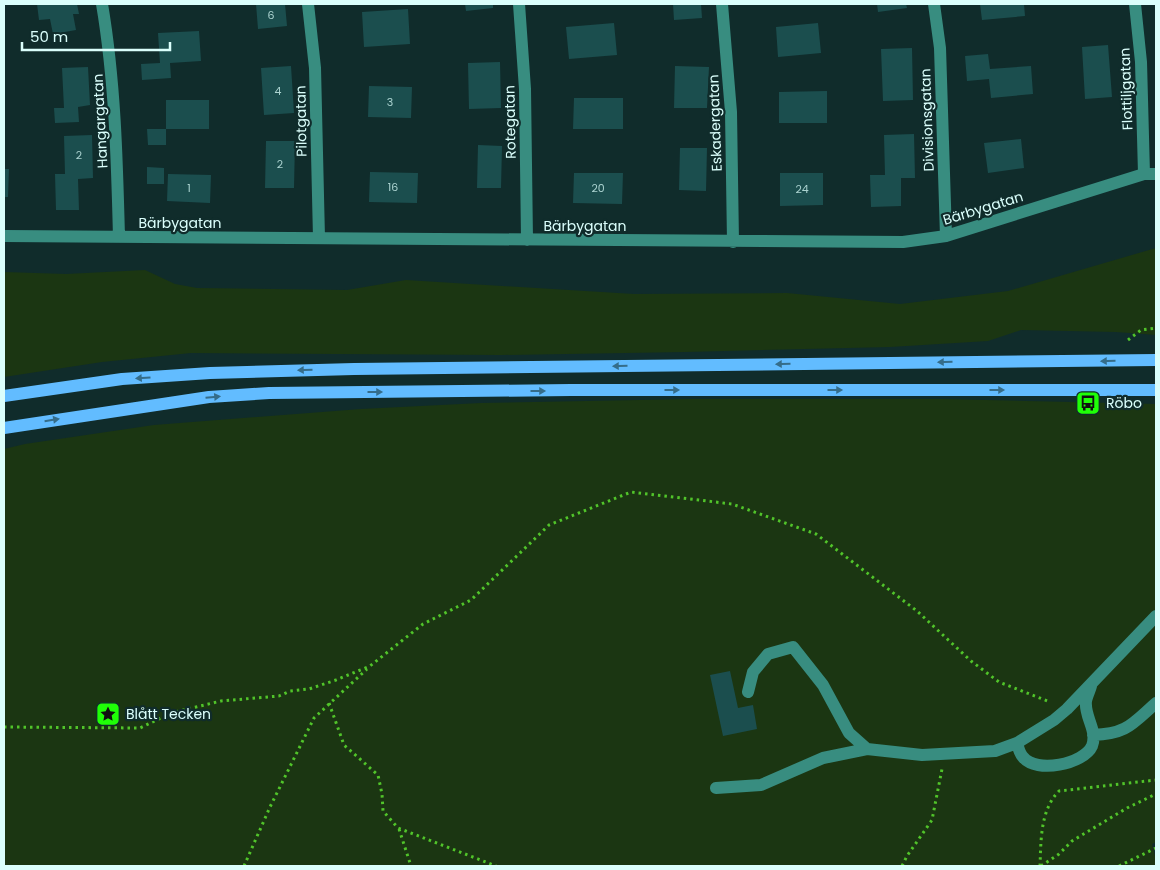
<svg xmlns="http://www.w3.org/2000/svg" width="1160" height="870" viewBox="0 0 1160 870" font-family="Poppins,sans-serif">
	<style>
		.green { fill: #1b3612 }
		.building { fill: #1b4e4e }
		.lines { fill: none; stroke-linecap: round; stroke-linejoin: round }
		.path { stroke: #51c42a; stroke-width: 3; stroke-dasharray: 2.5 4; stroke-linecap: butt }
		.minor { stroke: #388d80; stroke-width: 12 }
		.major { stroke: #62bcff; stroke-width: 12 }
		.oneway { fill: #356d8a }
		.labels { text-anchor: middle; stroke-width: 4.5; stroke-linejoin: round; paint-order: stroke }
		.number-label { font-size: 11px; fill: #abd3d0 }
		.street-label { font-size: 14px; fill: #dbfffc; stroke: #102c2b }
		.poi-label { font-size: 14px; fill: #dbfffc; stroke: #102c2b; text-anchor: start }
	</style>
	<rect width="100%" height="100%" fill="#102c2b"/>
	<path class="green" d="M1156,248V335L1116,332L1021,330L988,341L890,347L685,352L501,355L191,353L102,362L4,377V272L66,274L145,270L175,284L197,288L347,290L406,280L634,294L787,293L900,304L1008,291Z
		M692,399H943L1156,404V842L1152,844L1156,860L1155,866H4V449L25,444L154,425L361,409L481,403Z"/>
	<path class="building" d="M37,4H77L79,14H73L76,30L53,34L50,19L39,20Z
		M256,4H285L287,26L258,29Z
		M465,4H493V8L466,11Z
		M673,4H701L702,18L674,20Z
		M877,4H906L907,8L878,12Z
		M980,4H1024L1025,16L982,20Z
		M408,9L410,44L364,47L362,12Z
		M614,23L617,55L569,59L566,27Z
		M818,23L821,53L778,57L776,27Z
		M199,31L201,61L170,63L171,78L142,80L141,64L160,63L158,33Z
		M1108,45L1112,97L1085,99L1082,47Z
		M912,48L913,100L883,101L881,49Z
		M988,54L990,69L1031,66L1033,94L991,98L989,79L967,81L965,56Z
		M500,62L501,108L469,109L468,63Z
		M291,66L294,113L264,115L261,68Z
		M675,66L709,67L707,108H674Z
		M88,67L90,105L78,107L79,122L55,123L54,108H64L62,68Z
		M369,86L412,87L411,118L368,117Z
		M827,91V123H779V92Z
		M574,98H623V129H573Z
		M166,100H209V129H166Z
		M147,129H166V145H148Z
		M914,134L915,178H901V206L871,207L870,175H885L884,135Z
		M92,135L93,178L78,179L79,210H56L55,174H65L64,136Z
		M1021,139L1024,168L988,173L984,143Z
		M266,141H295L294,188H265Z
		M478,145L502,146L501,188H477Z
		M680,148H707L706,191L679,190Z
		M147,167L164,168V184H147Z
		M4,169H9L8,197H4Z
		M370,172L418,173L417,203L369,202Z
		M574,173H623L622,204L573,203Z
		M780,173H823V205L780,206Z
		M168,174L211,175L210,203L167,201Z
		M730,671L738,708L753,705L757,729L723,736L710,675Z"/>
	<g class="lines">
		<path class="path" d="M1128,340L1141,330L1156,328
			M329,703L344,745L378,775L382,794L383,811L398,828L496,866
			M4,727L140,728L171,713L221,701L279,696L290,691L309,689L336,680L370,666L423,624L471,600L549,525L631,492L732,504L816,534L917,611L971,661L999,682L1050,702
			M399,829L410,863L409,866
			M244,866L270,807L314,718L367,669
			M902,866L907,856L932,820L942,769
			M1040,866C1041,841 1040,810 1059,791L1156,780
			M1041,866L1059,854L1072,841L1127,808L1156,794
			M1119,866L1156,848"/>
		<path class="minor" d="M102,4C115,81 117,159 119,237
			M308,4L315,68L319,238
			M519,4L525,89L527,240
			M722,4L731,112L733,242
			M934,4L940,48L946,236
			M1135,4L1141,62L1144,174
			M4,236C304,239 604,240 903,242L946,236L1144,174H1156
			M748,692L753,672L768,654L793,647L823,685L849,733L867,749
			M1093,735C1127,734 1132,724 1156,703
			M1017,743C1018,747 1020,754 1023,757C1036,774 1084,764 1092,746C1098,730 1084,717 1086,701C1087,696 1090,690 1091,686
			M716,788L761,785L823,758L867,749L922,755L995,751L1017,743L1054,720L1067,709L1156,616"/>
		<path class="major" d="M4,396L122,379L210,373L354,369L1156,360
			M4,428L209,397L269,393L571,390H1156"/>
	</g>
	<defs><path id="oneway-solid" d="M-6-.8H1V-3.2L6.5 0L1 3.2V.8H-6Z" transform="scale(1.25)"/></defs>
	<g class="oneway">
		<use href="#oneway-solid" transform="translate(1108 361) rotate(179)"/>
		<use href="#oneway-solid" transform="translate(945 362) rotate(179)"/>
		<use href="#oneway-solid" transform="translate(783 364) rotate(179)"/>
		<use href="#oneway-solid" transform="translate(620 366) rotate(179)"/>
		<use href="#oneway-solid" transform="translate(305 370) rotate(178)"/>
		<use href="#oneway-solid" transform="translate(143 378) rotate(176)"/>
		<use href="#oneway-solid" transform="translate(672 390)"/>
		<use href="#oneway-solid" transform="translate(835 390)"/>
		<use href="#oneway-solid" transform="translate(997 390)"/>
		<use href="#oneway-solid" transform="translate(538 391)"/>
		<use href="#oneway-solid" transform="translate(375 392)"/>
		<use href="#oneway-solid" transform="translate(213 397) rotate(-5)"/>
		<use href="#oneway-solid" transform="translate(52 420) rotate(-9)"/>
	</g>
	<defs>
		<g id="bus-square" transform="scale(1.25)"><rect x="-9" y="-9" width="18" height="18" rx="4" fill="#1fff07" stroke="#102c2b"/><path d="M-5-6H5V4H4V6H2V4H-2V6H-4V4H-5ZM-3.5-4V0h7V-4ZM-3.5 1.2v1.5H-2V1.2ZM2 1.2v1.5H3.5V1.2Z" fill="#111"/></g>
		<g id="sight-square" transform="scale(1.25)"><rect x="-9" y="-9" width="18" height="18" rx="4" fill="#1fff07" stroke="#102c2b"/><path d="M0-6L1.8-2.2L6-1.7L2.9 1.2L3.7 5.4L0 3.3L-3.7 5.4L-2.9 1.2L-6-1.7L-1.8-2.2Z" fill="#111"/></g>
	</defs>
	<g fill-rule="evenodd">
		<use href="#bus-square" x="1088" y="403"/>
		<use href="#sight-square" x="108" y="714"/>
	</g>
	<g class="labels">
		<g class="number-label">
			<text x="271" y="19">6</text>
			<text x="278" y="95">4</text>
			<text x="390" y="106">3</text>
			<text x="79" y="159">2</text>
			<text x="280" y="168">2</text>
			<text x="393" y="191">16</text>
			<text x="189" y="192">1</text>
			<text x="598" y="192">20</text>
			<text x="802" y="193">24</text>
		</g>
		<g class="street-label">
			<text transform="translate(1126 89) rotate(-92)" y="5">Flottiljgatan</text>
			<text transform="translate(927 120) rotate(-92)" y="5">Divisionsgatan</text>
			<text transform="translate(100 121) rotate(-93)" y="5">Hangargatan</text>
			<text transform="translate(301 121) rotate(-91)" y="5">Pilotgatan</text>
			<text transform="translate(510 122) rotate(-91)" y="5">Rotegatan</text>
			<text transform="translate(715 123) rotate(-92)" y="5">Eskadergatan</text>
			<text transform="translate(983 208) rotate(-17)" y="5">Bärbygatan</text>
			<text x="180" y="228">Bärbygatan</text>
			<text x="585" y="231">Bärbygatan</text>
		</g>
		<g class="poi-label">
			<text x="1106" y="408">Röbo</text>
			<text x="126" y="719">Blått Tecken</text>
		</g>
	</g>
	<rect width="1160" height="870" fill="none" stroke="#dbfffc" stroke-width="10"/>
	<path d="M22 42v8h148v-8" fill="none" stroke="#dbfffc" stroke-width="2.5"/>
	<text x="30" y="42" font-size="15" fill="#dbfffc" stroke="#102c2b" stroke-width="4" paint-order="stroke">50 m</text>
</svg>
